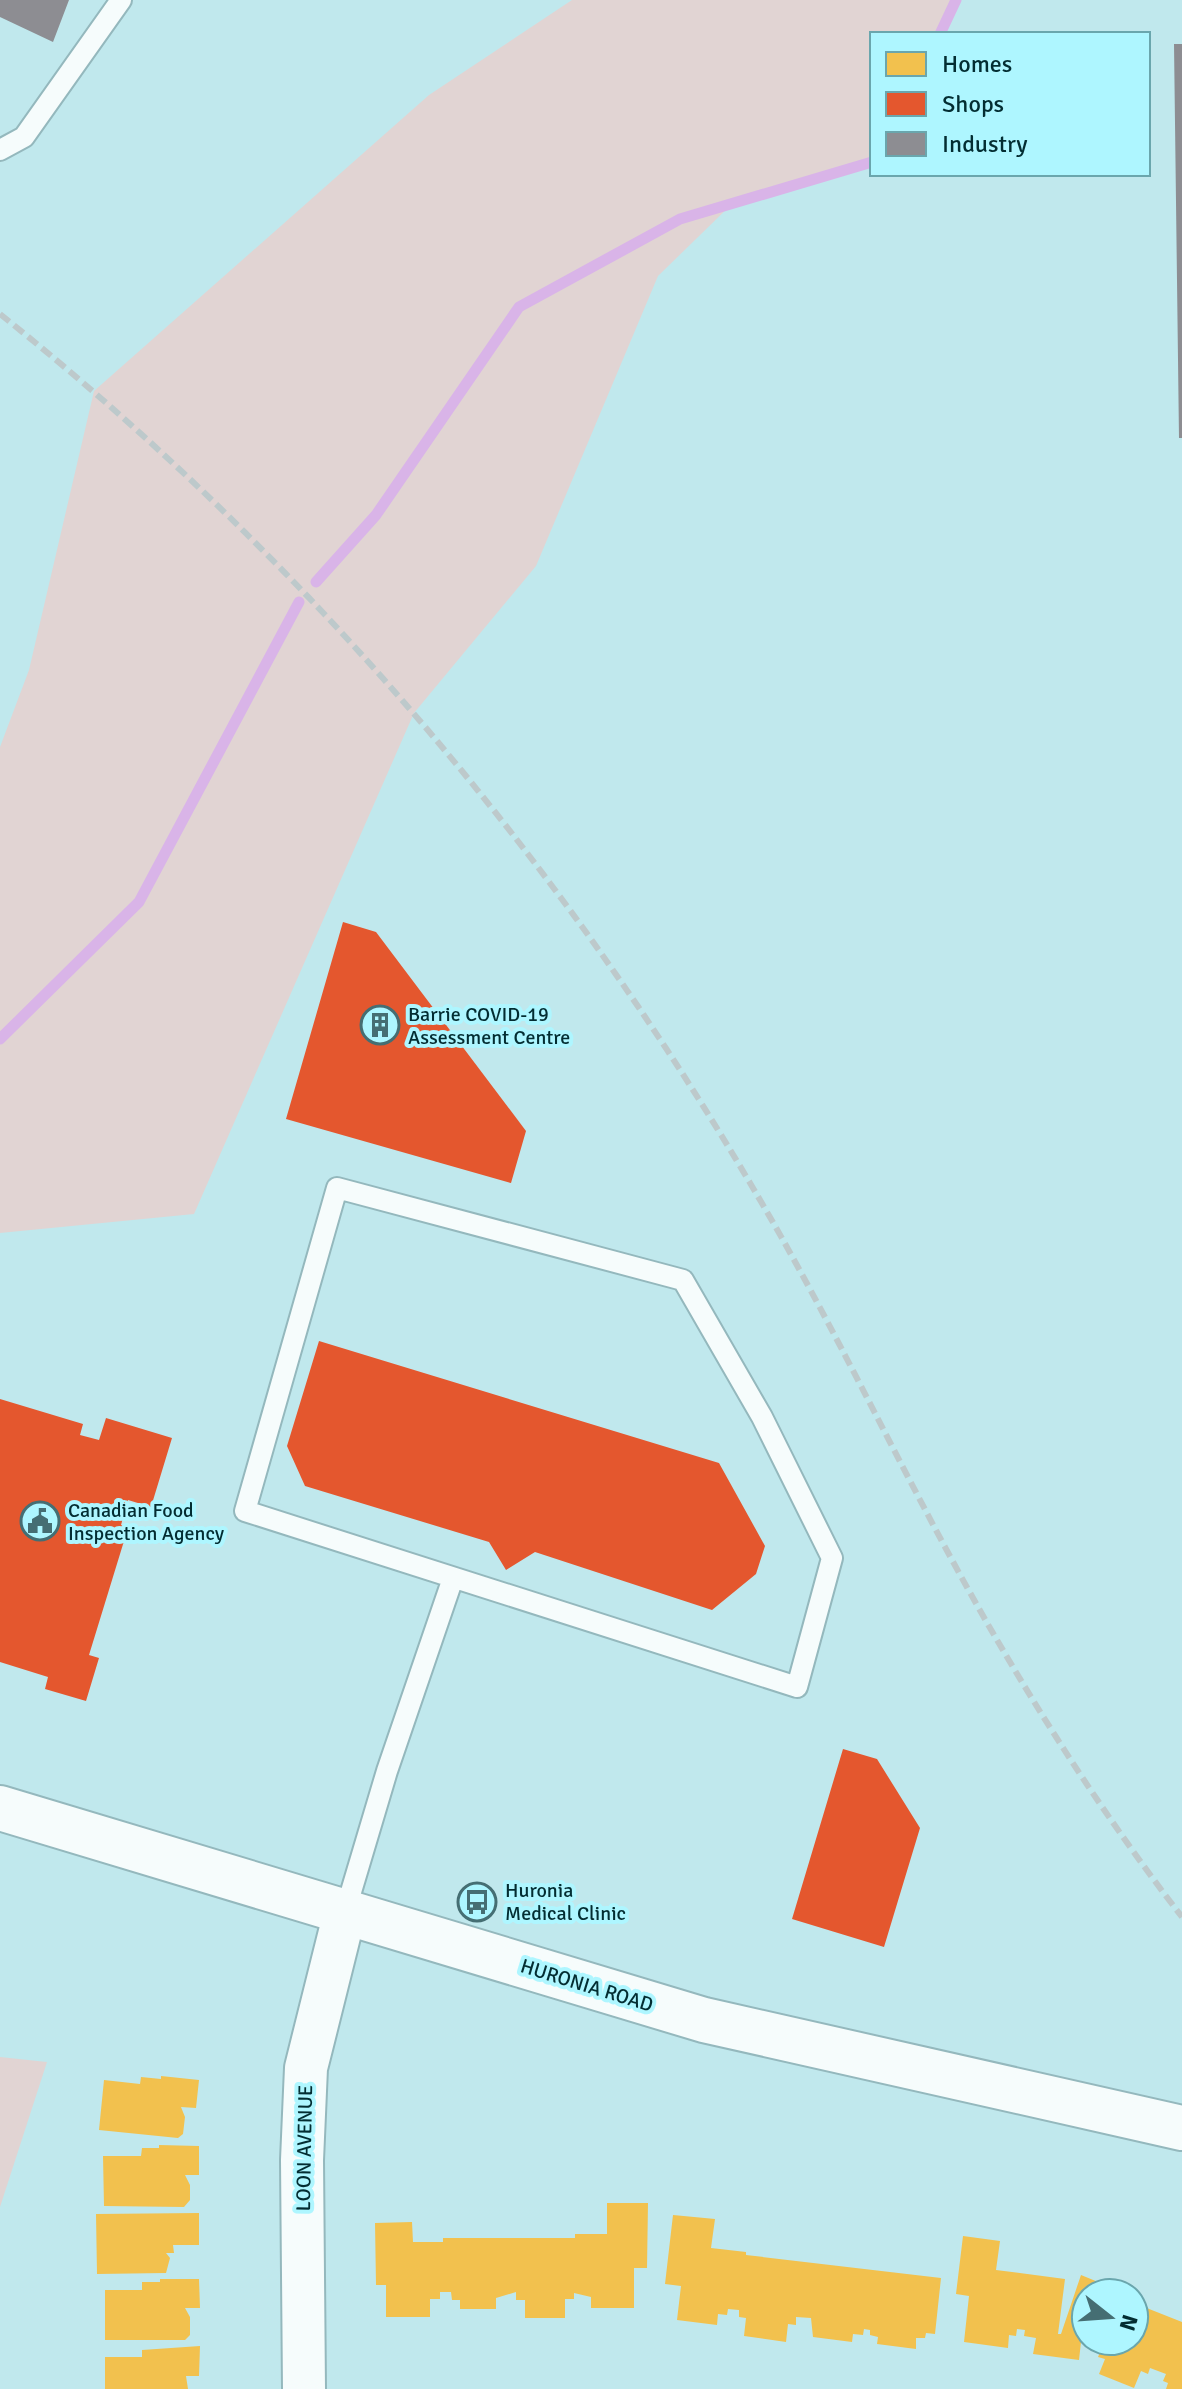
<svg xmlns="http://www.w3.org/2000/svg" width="1182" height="2389" viewBox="0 0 1182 2389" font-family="Signika,sans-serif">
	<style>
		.green { fill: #e1d4d3 }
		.homes { fill: #f2c14e }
		.shops { fill: #e4572e }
		.industry { fill: #8d8d92 }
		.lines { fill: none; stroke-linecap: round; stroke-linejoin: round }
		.stream { stroke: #d9b4e8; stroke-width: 11 }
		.service-casing { stroke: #94b8bd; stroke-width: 24 }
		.minor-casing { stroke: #94b8bd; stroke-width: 46 }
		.secondary-casing { stroke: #94b8bd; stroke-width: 48 }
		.service { stroke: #f6fcfc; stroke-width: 20 }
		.minor { stroke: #f6fcfc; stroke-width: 42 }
		.secondary { stroke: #f6fcfc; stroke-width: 44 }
		.rail { stroke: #bdc9cb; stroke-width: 6; stroke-dasharray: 12 6; stroke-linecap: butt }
		.labels { text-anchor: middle; stroke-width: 8; stroke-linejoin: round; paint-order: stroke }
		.poi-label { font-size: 20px; fill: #032d32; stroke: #aef6ff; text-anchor: start }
		.street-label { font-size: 20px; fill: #032d32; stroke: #aef6ff }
	</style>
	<rect width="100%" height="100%" fill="#c0e8ed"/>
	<path class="green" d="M572,0H956L940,34H872V162L735,201L658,276L536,566L414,713L194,1214L0,1233V747L29,670L94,391L429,95Z
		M0,2057L47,2062L0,2207Z"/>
	<path class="homes" d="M161,2076L199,2080L196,2108L181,2107L185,2117L183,2134L178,2138L99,2130L104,2080L140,2084L141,2077L161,2079Z
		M159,2145L199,2146V2175H185L190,2185V2200L184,2207L104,2206L103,2156H141L142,2148H159Z
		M607,2203H648L647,2268H634V2308H591V2297L574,2293V2299H565V2318H525V2300H516V2292L496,2298V2309H460V2300H452L451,2292H440V2299H430V2317H386V2285H376L375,2223L412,2222L413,2242H443V2238H575V2234H607Z
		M199,2213V2245H173L174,2253H166L170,2258L166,2273L97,2274L96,2214Z
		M673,2215L715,2219L711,2248L746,2252V2255L941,2278L935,2334L926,2333L925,2338H916V2349L877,2344L878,2337L870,2335V2330L864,2329L863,2335L853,2334L852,2342L813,2337L811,2318L796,2317V2325L788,2324L786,2342L744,2336L746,2318L739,2317V2310L728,2309L727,2315L718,2314L717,2325L677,2320L681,2286L665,2284Z
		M963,2236L1000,2241L996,2270L1065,2279L1058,2334H1061L1081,2275L1125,2293H1086V2341H1134V2303L1182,2322V2389H1166L1168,2383L1163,2381L1166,2374L1150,2368L1148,2374L1141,2371L1134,2388L1099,2374L1105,2359L1098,2357L1102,2348L1086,2342H1081L1079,2360L1033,2354L1036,2338L1024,2336L1025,2330L1017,2329L1016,2336L1009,2335L1008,2348L964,2342L969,2296L956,2294Z
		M160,2279H199L200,2308H185L190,2317V2335L185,2340H105V2290H142V2282H160Z
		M200,2346L199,2376H186L188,2389H105V2357H142V2350Z"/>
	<path class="shops" d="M343,922L376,932L526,1131L511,1183L286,1119Z
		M319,1341L719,1463L765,1546L756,1574L712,1610L535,1552L506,1570L489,1542L305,1486L287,1446Z
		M0,1399L83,1424L80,1435L99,1440L106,1418L172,1438L151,1507L128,1500L121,1525L128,1528L89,1655L99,1658L86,1701L45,1689L48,1677L0,1662Z
		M843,1749L877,1759L920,1828L884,1947L792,1919Z"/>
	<path class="industry" d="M0,0H69L53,42L0,17Z
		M1174,44H1182V438H1179Z"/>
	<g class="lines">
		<path class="stream" d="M940,34L956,0
			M316,582L376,515L519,307L680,219L872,162
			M0,1039L139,902L299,602"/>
		<g class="service-casing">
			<path id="service" d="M0,150L24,137L121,0
				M337,1188L683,1280L762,1417L832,1558L797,1687L245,1511Z
				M345,1912L387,1771L453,1578"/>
		</g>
		<g class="minor-casing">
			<path id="minor" d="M304,2389L302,2160L306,2068L345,1912"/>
		</g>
		<g class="secondary-casing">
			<path id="secondary" d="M0,1808L704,2020L1182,2128"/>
		</g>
		<use href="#service" class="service"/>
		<use href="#minor" class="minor"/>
		<use href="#secondary" class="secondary"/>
		<path class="rail" d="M0,314C318,568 583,886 783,1240C857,1372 921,1510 997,1640C1053,1736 1114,1829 1182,1917"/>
	</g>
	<defs>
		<g id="building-ring" transform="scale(2)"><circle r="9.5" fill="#aef6ff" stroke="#456e73" stroke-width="1.5"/><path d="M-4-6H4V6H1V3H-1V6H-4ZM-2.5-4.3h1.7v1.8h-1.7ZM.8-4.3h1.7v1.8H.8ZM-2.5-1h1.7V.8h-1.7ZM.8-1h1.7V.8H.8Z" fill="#456e73"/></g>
		<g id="civic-ring" transform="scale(2)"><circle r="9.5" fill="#aef6ff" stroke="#456e73" stroke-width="1.5"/><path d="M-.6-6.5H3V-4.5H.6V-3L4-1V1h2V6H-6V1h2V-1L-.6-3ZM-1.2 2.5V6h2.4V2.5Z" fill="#456e73"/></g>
		<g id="bus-ring" transform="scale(2)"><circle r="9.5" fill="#aef6ff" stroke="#456e73" stroke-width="1.5"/><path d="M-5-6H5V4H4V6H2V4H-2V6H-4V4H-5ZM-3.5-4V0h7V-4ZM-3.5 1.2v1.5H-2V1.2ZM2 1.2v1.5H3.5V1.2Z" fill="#456e73"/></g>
	</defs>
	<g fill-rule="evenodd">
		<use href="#building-ring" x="380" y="1025"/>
		<use href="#civic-ring" x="40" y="1521"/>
		<use href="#bus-ring" x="477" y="1902"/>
	</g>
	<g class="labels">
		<g class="poi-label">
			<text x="408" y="1021">Barrie COVID-19<tspan x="408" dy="23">Assessment Centre</tspan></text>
			<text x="68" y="1517">Canadian Food<tspan x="68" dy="23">Inspection Agency</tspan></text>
			<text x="505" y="1897">Huronia<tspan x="505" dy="23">Medical Clinic</tspan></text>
		</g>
		<g class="street-label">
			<text transform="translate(587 1985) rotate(17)" y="7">HURONIA ROAD</text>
			<text transform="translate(304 2148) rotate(-89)" y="7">LOON AVENUE</text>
		</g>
	</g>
	<rect x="870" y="32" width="280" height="144" fill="#aef6ff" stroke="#6aa6ad" stroke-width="2"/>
	<rect x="886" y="52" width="40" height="24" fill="#f2c14e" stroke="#6aa6ad" stroke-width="2"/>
	<text x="942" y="72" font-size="24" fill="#032d32">Homes</text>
	<rect x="886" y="92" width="40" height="24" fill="#e4572e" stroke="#6aa6ad" stroke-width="2"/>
	<text x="942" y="112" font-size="24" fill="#032d32">Shops</text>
	<rect x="886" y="132" width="40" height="24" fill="#8d8d92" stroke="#6aa6ad" stroke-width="2"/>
	<text x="942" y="152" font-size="24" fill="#032d32">Industry</text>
	<g transform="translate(1110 2317) rotate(107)"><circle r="38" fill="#aef6ff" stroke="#6aa6ad" stroke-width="2"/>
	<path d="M0-6L14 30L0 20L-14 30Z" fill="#456e73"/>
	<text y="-12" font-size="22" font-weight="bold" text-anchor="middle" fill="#032d32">N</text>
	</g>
</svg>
